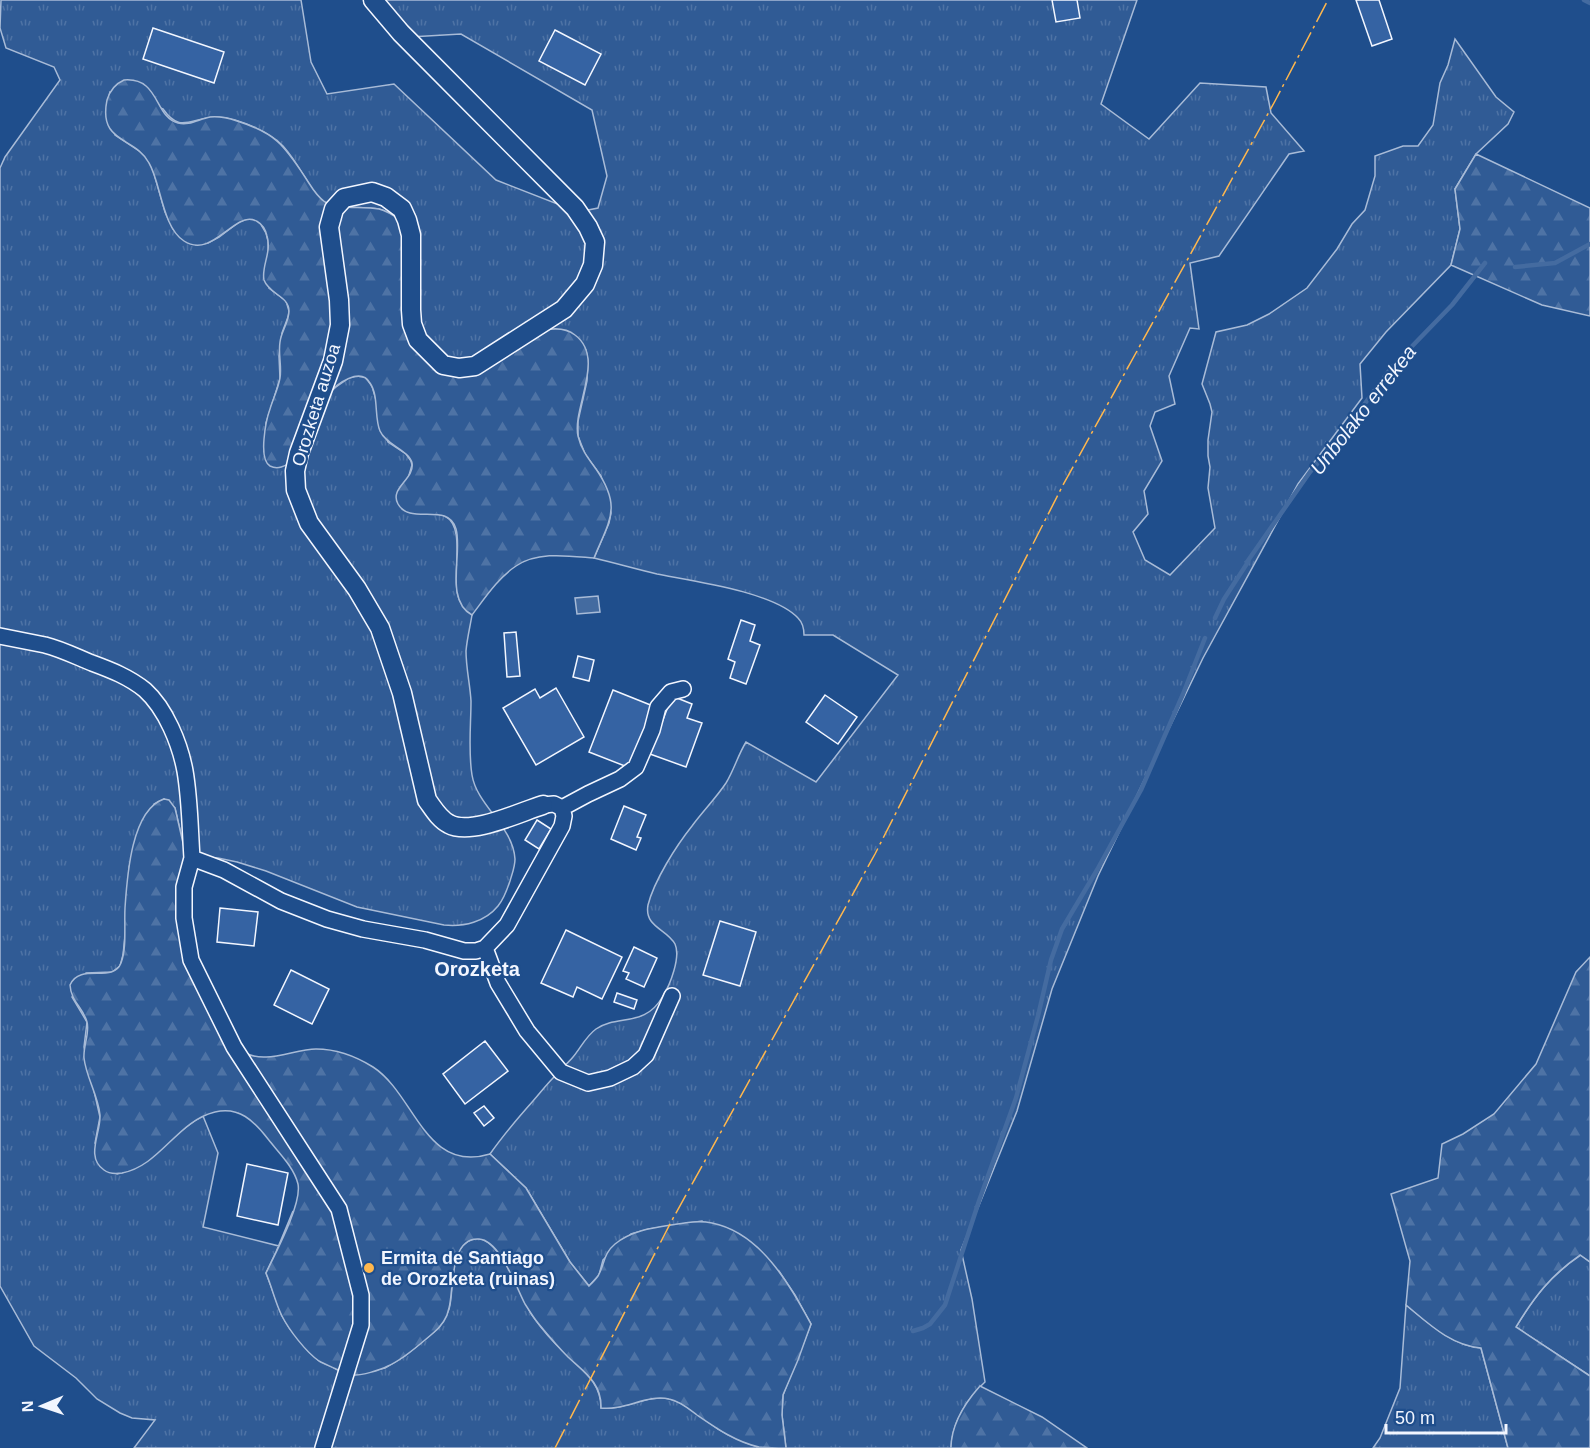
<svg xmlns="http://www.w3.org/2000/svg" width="1590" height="1448" viewBox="0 0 1590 1448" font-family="Helvetica,sans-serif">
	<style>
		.grass { fill: url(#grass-tufts); stroke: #a8bbd7; stroke-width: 1.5 }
		.forest { fill: url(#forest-firs); stroke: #a8bbd7; stroke-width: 1.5 }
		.water { fill: #446ba0; stroke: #a8bbd7; stroke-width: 1.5 }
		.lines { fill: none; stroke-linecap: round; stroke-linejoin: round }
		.stream { stroke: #446ba0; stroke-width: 4.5 }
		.building { fill: #3563a3; stroke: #f2f6ff; stroke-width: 1.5 }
		.minor-casing { stroke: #f2f6ff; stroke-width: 18 }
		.tertiary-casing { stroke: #f2f6ff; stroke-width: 21 }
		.minor { stroke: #1f4e8c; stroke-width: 15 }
		.tertiary { stroke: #1f4e8c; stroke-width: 18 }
		.power { stroke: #ffb74d; stroke-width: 1.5; stroke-dasharray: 21 4.5 3 4.5; stroke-linecap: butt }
		.poi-dot { fill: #ffb74d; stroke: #1f4e8c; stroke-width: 2 }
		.labels { text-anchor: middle; stroke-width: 4.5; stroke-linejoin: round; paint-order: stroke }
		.street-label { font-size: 18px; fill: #f2f6ff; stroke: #1f4e8c }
		.poi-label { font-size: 18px; font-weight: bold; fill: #f2f6ff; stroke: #1f4e8c; text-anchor: start }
		.water-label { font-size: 20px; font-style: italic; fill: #f2f6ff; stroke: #1f4e8c }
		.neighbourhood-label { font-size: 20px; font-weight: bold; fill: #f2f6ff; stroke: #1f4e8c }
	</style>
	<defs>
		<pattern id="grass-tufts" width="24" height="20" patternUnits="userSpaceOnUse" patternTransform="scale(1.5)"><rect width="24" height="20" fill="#305b95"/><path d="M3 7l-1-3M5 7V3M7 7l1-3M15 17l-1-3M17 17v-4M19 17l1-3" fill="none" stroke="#4e73a5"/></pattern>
		<pattern id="forest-firs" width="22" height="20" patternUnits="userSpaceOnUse" patternTransform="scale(1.5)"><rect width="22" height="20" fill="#305b95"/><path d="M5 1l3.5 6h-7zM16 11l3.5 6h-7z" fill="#4e73a5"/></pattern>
	</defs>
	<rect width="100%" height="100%" fill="#1f4e8c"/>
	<path class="grass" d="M1,0H301L311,62L327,94L394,84L496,180L578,212L598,208L607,176L592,110L461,34L410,37L382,0H1137L1101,104L1149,139L1200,83L1266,87L1271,113L1304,151L1289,154L1219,256L1190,263L1199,329L1190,328L1169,376L1175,404L1155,412L1150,426L1162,461L1144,491L1148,514L1133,532L1145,560L1170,575L1215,528L1208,488L1210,467L1208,456V440L1212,412L1210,404L1202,384L1216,332L1247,325L1269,314L1307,288L1337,249L1352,224L1365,210L1375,176V156L1403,146H1418L1433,125L1440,83L1448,65L1455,39L1496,97L1514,112L1508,124L1476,154L1455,189L1460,229L1451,265L1386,332L1360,364L1362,398L1298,484L1203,658L1098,876L1052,989L1017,1111L961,1250L972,1299L985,1382C967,1398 952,1423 951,1448H786L782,1415L783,1395L811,1324L795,1295L779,1271L702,1221L649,1229L631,1234L603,1260L599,1275L589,1286L570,1262L526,1188L490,1154C504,1134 517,1119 533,1101C540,1093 546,1085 554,1077C560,1070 567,1064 573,1057C580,1049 586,1036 596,1029C618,1014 645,1028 663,996C670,985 681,957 675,944C667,929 644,927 648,905C654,881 676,846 692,826C703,811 716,798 726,783C734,770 738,755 746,742L816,782L898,675L833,635H804C804,628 803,623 798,618C774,592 693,581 657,574C636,569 615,563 594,558L609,523L611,513L601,476L585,454L578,436V421L587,381L588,361L586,350L456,366L421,339L403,222C395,217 388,211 379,209C361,205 340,211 324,202C315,196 310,185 304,176C298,166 291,155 283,146C271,133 251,125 235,120C226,117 217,116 207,118C186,122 178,130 163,109L110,92L106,110L115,135L141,152L147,158L153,170L165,212L173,229L196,245L208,243L219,237L239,222L247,219H253L259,221L266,233L268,241L269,288L286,301L289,311L288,317L282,333L279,356L280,379L266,423L264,451L336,387L349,378L356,376L365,377L372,386L388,442L406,454L411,461L412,465L409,475L408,512C420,515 434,511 445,516C468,528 449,579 460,601C463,606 468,611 472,615C470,627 467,639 466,651C466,668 470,684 471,701C471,725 468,751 472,775C477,806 513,826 515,859C515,867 512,874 510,881C507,890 504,899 498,906C485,922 464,927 444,925L357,907L266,871L237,862L218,858L186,856L175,808L164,799L154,804L129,867L125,936L123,955L120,966L112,972L86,973L72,997L87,1022L84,1047L100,1117L95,1143L117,1174C152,1167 172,1131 203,1116L218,1153L203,1227L279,1246L293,1211L276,1252L266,1273L282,1316L290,1329L308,1351L318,1360L342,1372L353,1375L385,1368L405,1356L434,1332C441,1326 446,1318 449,1309C455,1290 447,1247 473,1239C499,1232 521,1298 532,1315C541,1328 553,1342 565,1353C581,1370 601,1381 601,1408C624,1411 648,1394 670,1399C686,1403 704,1420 718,1429C731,1437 746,1443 761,1448H134L155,1420L132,1418L120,1413L97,1399L76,1378L34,1346L0,1286V168L5,157L60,80L54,67L6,48L0,28Z
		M1581,1255L1590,1262V1376L1516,1327C1535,1296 1550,1276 1581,1255Z
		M1406,1305C1427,1322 1453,1346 1481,1348L1508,1448H1373L1380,1438L1400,1388Z"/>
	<path class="forest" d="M124,80C160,77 154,117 178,123C189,126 199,119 210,117C219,116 228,118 237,121C275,133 284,145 305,177C311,186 316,196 325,202C341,211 362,205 379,209C388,211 396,217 403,222L418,329L456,366L545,330C555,328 566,328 575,335C606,358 572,408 578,436C581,449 588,458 596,469C622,507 610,519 594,558C569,556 538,551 516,566C498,578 485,598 472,615C444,600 463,553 456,529C448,501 410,526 398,504C389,488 415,479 412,463C409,450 386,445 380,431C374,417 379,396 370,383C361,367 336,383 329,394C324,400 321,407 318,414C309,430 300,446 291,462C285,466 278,470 270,466C258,459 266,420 270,409C273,399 278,389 280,378C282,366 278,354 280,342C281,332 289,322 289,311C289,296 269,294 264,280C261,267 272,252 267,236C264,223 253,215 240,222C223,231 205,255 184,241C162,227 161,183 149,163C135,136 98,144 107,100C110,90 115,84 124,80Z
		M1476,154L1590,208V316L1542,305L1451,265L1460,229L1455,189Z
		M164,799L169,800L175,808L186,856L194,955L244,1052C264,1065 294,1049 316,1049C336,1049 357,1057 373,1067C415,1094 425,1174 490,1154L526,1188L570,1262L589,1286C592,1283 596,1279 598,1276C605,1264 603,1254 615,1244C631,1231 651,1228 671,1225C684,1223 698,1220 712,1223C761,1233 789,1284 811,1324L798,1360L783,1395L782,1415L786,1448C778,1448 767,1448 759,1447C736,1442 716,1428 697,1415C689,1409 680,1401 669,1399C647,1394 624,1411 601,1408C602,1383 584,1372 568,1357C557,1346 547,1334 538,1323C533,1317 529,1310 525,1304C516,1287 500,1240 479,1239C449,1237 454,1290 449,1308C447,1319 441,1327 432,1334C419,1345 404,1359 388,1366C380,1370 361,1376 353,1375C347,1375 341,1371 336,1369C330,1366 324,1364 319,1361C306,1352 289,1330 282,1316C275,1302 272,1287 266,1273C275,1254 302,1204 298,1184C294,1167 278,1152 268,1139C254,1121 239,1106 215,1112C177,1121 160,1166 122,1173C115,1174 109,1174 104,1170C85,1157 101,1133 100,1115C98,1095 86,1077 84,1058C83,1046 90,1033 87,1022C83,1007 71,1002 70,985C80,962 113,984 121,963C127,948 124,924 125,908C127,878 131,810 164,799Z
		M1590,957V1262L1580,1255C1551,1275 1534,1297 1516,1327L1590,1376V1448H1508L1481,1348C1450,1345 1429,1324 1406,1305L1410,1261L1391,1194L1438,1178L1442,1144L1463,1134L1494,1114L1536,1064L1576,972Z
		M980,1386L1042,1417L1087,1448H951C951,1425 965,1403 980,1386Z"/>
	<path class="water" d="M598,596L600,612L577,614L575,598Z"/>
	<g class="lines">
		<path class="stream" d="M1584,0L1590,3
			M1515,267L1555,263L1590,244
			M1215,618L1224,599L1248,562H1247L1310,472L1341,436L1391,368L1452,305L1485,263
			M913,1331L923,1328L930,1324L945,1305L979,1201L1016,1098L1038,1016L1051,960L1062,929L1097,870L1141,790L1183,694L1205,638"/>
	</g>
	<path class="building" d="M1052,0H1077L1080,18L1056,22Z
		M1356,0H1379L1392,39L1372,46Z
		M153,28L224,52L214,83L143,59Z
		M555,30L601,54L585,85L539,61Z
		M741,620L755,625L750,641L760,645L746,684L730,678L735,662L728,659Z
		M516,632L520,676L507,677L504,633Z
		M578,656L594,660L589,681L573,677Z
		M556,688L584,737L536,765L503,708L535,689L540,698Z
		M613,690L653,706L630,768L589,752Z
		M825,695L857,717L838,744L806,722Z
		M672,696L692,704L687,718L702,723L686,767L650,754Z
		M624,806L646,815L637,837L641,838L636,850L611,839Z
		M537,820L551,829L539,849L525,840Z
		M220,908L258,912L254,946L217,942Z
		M720,921L756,932L740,986L703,975Z
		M566,930L622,957L602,999L577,987L573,997L541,983Z
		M634,947L657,958L644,987L626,979L629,973L623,971Z
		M291,970L329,989L312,1024L274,1005Z
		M617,993L637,1000L634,1009L614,1002Z
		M485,1041L508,1071L465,1104L443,1074Z
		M484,1106L494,1118L484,1126L474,1113Z
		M247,1164L288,1173L278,1225L237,1216Z"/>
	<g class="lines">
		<g class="minor-casing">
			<path id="minor" d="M0,636C15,639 30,642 45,645C61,649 77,657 92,663C111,670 129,677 145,690C166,709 180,744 185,771C190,800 190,829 192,858
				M562,808L588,794L620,779L636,767L652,730L658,707L671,692L683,689
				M485,948L498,983L527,1031L561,1072L588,1083L610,1078L633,1067L646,1055L672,996
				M323,1448L361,1325V1295L339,1209L234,1047L191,960L184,918V887L192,858L224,870L281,901L327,919L363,929L425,940L464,951H476L485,948L507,925L562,826L564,816L562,808L554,804L543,805"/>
		</g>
		<g class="tertiary-casing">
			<path id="tertiary" d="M373,0L401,33L575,208L588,227L595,242L593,265L585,284L564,309L475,366L459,368L443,365L418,340L412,324L411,310V235L407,220L402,209L386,197L372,192L344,198L334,209L329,227L339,300L340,325L333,361L299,453L295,471L296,490L309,523L357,589L380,628L402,693L427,800C433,808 439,819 449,824C471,836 520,812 543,805"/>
		</g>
		<use href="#minor" class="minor"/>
		<use href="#tertiary" class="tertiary"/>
		<path class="power" d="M555,1448L671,1222L875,854L1063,485L1275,101L1328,0"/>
	</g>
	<circle class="poi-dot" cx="369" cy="1268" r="6"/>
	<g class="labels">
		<g class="street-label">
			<text transform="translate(316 405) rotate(-73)" y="6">Orozketa auzoa</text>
		</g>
		<g class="poi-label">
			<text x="381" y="1264">Ermita de Santiago<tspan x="381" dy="21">de Orozketa (ruinas)</tspan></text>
		</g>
		<g class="water-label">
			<text transform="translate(1363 410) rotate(-52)" y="7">Unbolako errekea</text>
		</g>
		<g class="neighbourhood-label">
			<text x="477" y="976">Orozketa</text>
		</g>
	</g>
	<g transform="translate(42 1406) rotate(268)" stroke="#1f4e8c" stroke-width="4.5" paint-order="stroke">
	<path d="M0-4.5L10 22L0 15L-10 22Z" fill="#f2f6ff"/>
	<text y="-9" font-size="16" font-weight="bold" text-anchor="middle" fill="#f2f6ff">N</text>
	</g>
	<path d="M1386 1424v9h120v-9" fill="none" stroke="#f2f6ff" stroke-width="3"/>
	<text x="1395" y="1424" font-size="18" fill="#f2f6ff" stroke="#1f4e8c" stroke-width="4.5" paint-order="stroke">50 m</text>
</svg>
